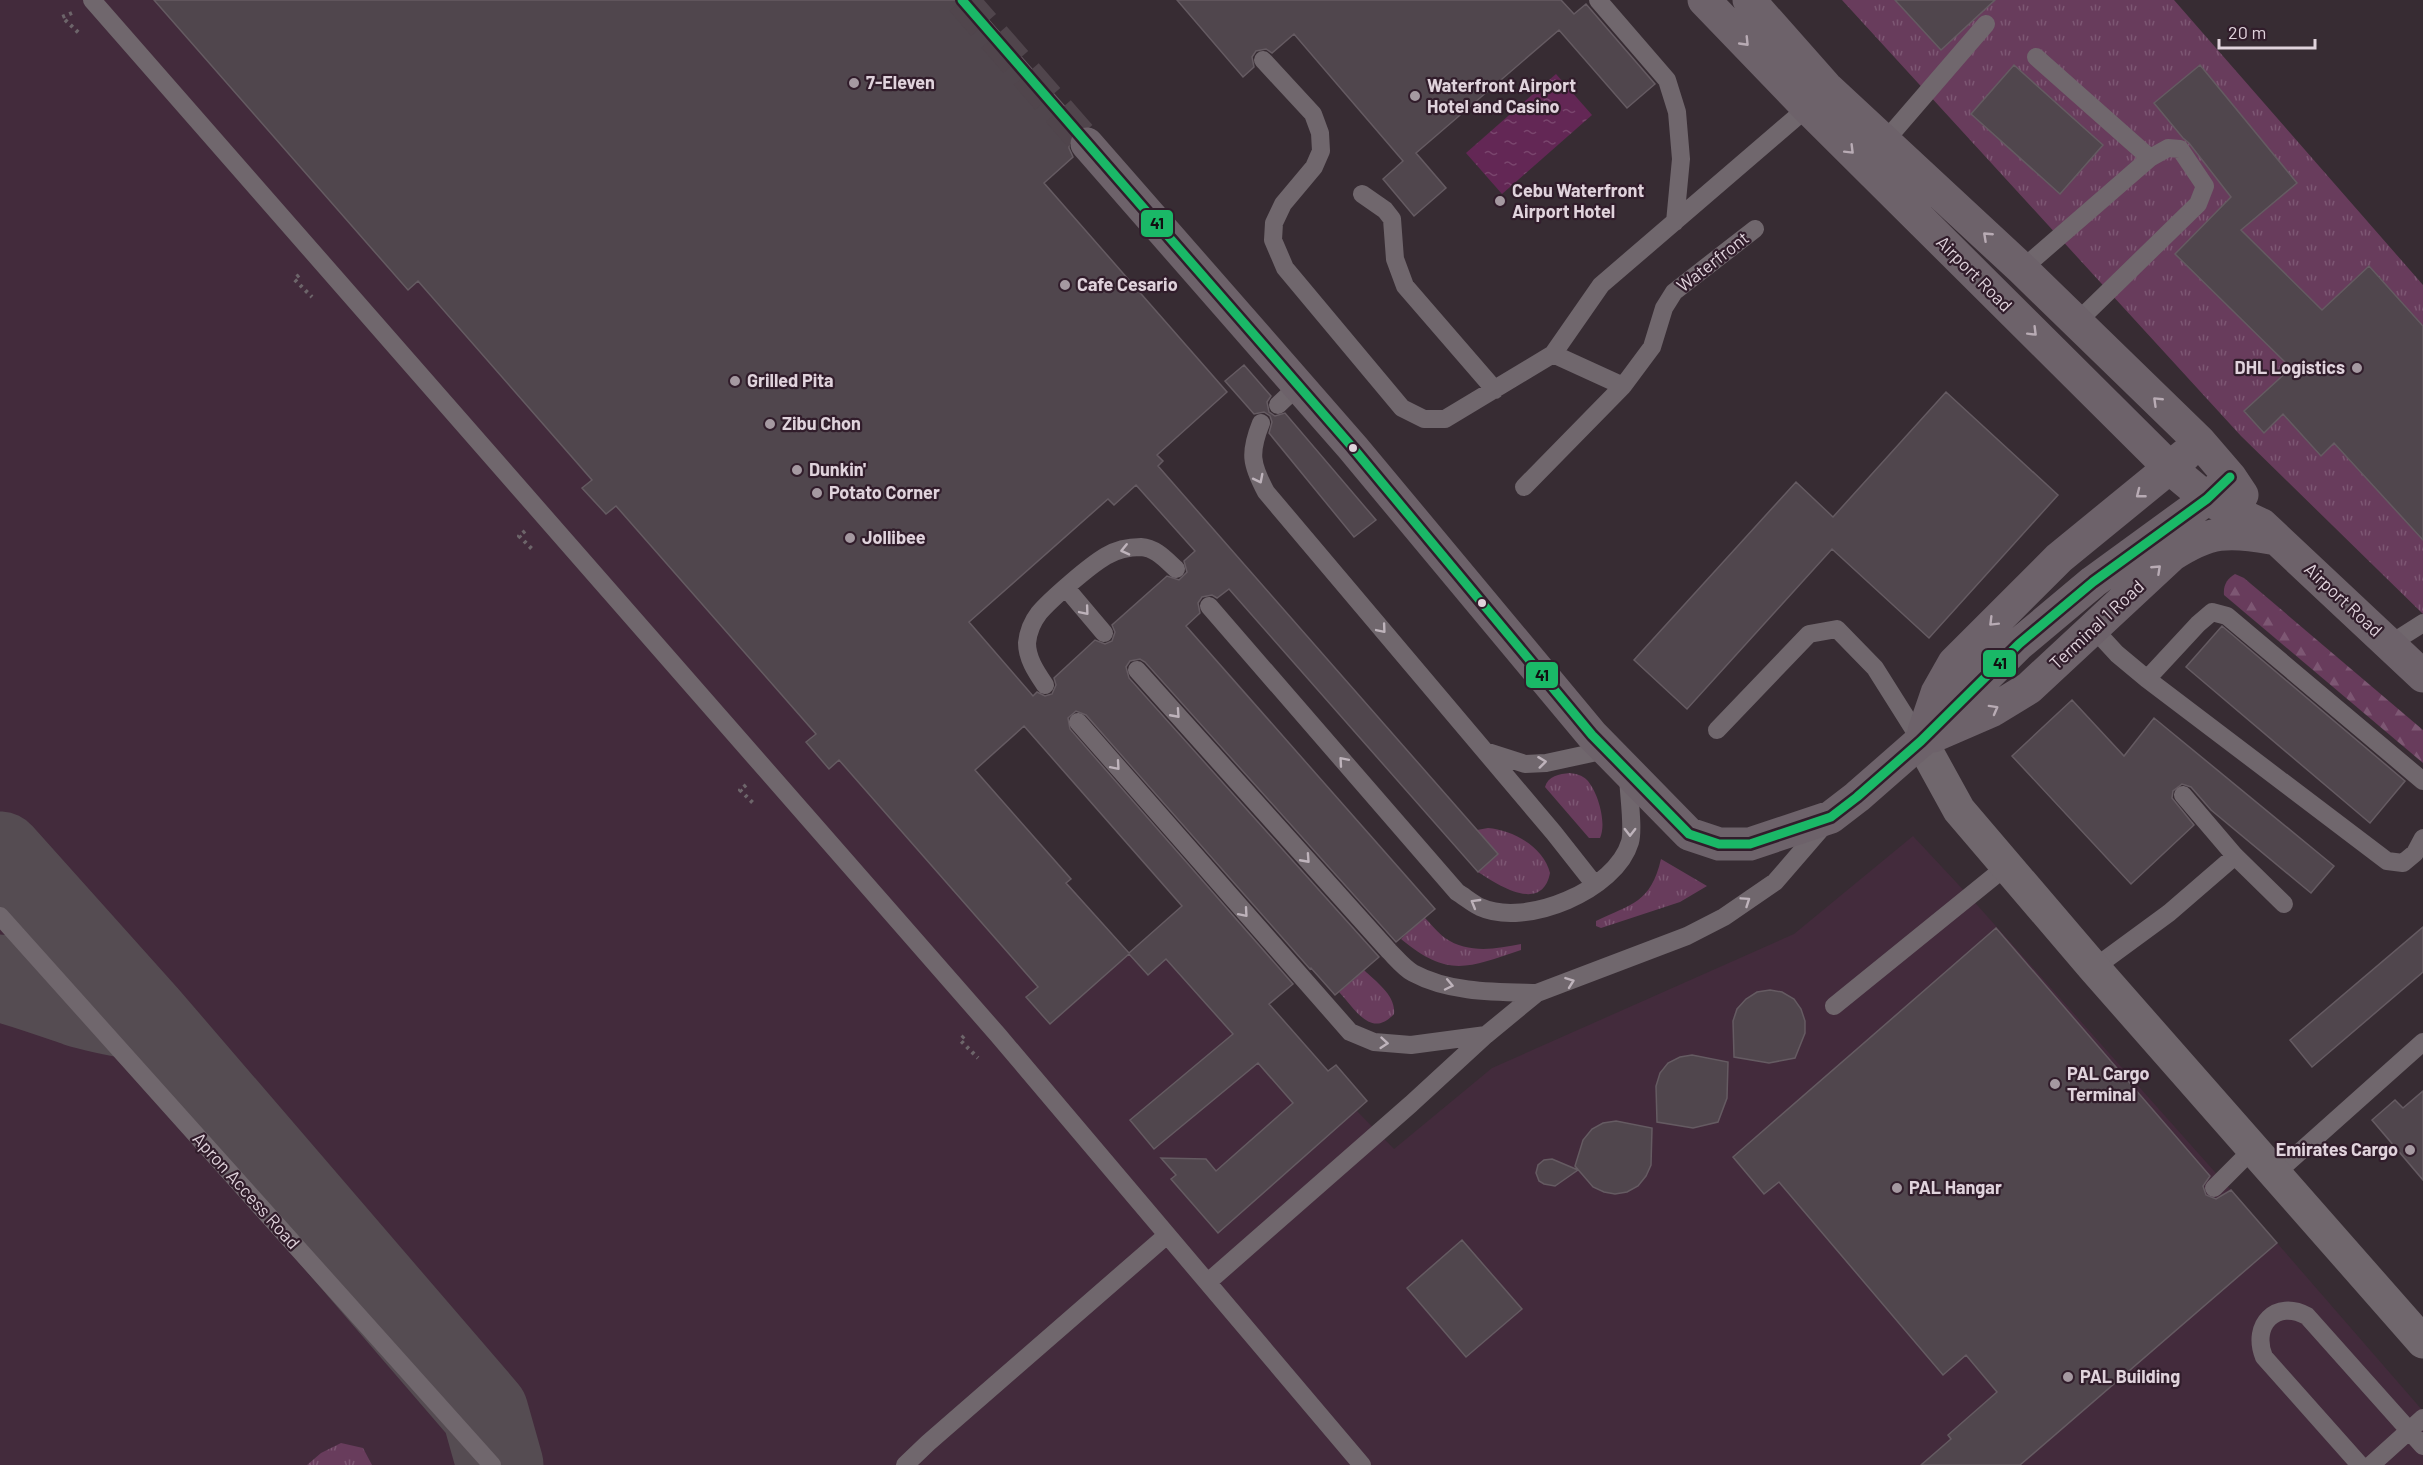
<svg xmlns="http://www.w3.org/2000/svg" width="2423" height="1465" viewBox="0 0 2423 1465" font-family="Barlow,sans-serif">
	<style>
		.built { fill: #432b3c }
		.grass { fill: url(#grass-tufts) }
		.forest { fill: url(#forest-firs) }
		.water { fill: url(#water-ripples) }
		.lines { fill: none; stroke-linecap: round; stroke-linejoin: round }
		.taxiway { stroke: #554c52; stroke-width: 87 }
		.building { fill: #50464d; stroke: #655b62; stroke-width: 1.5; fill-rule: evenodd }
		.secondary-tunnel { stroke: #50454c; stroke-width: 33; stroke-dasharray: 33 16; stroke-linecap: butt }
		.path { stroke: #6d656a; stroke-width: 4; stroke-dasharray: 3 4.5; stroke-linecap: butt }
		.lane { stroke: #70676d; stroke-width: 18 }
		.street { stroke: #70676d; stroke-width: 33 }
		.secondary { stroke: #6d626a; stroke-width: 33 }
		.bus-1-casing { stroke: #311d2b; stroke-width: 14 }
		.bus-1 { stroke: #1ab867; stroke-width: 9 }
		.oneway { stroke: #b8abb4 }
		.oneway2 { stroke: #beb3bb }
		.poi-dot { fill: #a599a1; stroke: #311d2b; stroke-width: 2 }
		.bus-dot { fill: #e0d3dc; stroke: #311d2b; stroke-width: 2 }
		.labels { text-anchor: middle; stroke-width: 4.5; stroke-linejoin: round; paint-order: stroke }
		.poi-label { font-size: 18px; font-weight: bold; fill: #e0d3dc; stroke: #311d2b; text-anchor: start }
		.street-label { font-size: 18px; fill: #e0d3dc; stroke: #311d2b }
		.line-badge { stroke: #311d2b; stroke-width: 2 }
		.pale-badge-label { font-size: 16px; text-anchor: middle; font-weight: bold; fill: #111 }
	</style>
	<defs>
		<pattern id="grass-tufts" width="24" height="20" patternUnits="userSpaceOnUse" patternTransform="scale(1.5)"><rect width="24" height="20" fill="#683c5c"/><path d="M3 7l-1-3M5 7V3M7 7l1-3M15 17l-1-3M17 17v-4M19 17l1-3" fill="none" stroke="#7d5773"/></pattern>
		<pattern id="forest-firs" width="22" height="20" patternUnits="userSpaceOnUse" patternTransform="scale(1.5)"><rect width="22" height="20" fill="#683c5c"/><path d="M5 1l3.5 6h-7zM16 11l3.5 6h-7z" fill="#7d5773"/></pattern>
		<pattern id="water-ripples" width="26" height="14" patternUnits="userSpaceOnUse" patternTransform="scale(1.5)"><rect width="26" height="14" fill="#632755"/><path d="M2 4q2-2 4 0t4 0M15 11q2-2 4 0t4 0" fill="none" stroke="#79456d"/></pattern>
	</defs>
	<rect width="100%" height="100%" fill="#372c33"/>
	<path class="built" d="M0,0H883L1227,392L1158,454L1163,461L1136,485L1114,505L1107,499L940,648L975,770L1071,879L1067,883L1129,954L1148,937L1328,1071L1336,1065L1367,1101L1357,1111L1394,1149L1492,1068L1794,934L1913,836L1970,897L2231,1190L2423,1411V1465H0Z"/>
	<path class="grass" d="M1842,0H2174L2423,285V614L2241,436Z
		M1570,773C1576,774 1582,775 1587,780C1598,792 1607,823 1600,838H1589L1545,787C1548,776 1559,774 1570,773Z
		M1488,828C1513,830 1544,847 1550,873C1542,914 1498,885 1478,872L1498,854L1477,830Z
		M1661,859L1707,886L1680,902L1601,928L1596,926V921C1631,904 1651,903 1661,859Z
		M1424,917C1431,924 1438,933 1445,938C1468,954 1496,949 1521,944V950C1467,968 1448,978 1401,939Z
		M1364,970C1376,982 1396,995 1394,1014C1371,1039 1355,1009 1339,992Z
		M341,1443L363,1448L372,1465H307L321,1453Z"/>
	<path class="forest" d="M2235,574L2244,578L2423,730V763L2224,595C2223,585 2227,579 2235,574Z"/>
	<path class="water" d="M1556,74L1592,115L1502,194L1466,153Z"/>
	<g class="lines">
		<path class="taxiway" d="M0,855L146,1018L485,1412L500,1465
			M0,978C26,985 51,994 77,1003C99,1010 123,1014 146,1018"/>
	</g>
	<path class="building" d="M154,0H971L1082,126L1074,130L1069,139V148L1073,157L1044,183L1227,392L1157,455L1163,461L1158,466L1498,854L1478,872L1229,589L1217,598L1212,595L1202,597L1198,603L1200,613L1186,626L1435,909L1396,942L1145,662L1140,659L1130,661L1126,667L1129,678L1379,957L1335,995L1311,968L1310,969L1086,715L1076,711L1068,718L1070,729L1293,984L1269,1004L1328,1071L1336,1065L1367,1101L1218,1233L1171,1179L1176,1175L1161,1158L1206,1159L1216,1171L1293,1103L1258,1063L1154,1149L1130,1120L1233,1034L1166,959L1148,975L1129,954L1050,1024L1026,997L1038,987L839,760L829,769L806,742L816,734L616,506L606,514L582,488L592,480L418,281L408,290ZM1136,485L1195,551L1184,561L1187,572L1179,580L1167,576L1112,625L1115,632L1112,641L1105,644L1095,640L1054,678L1056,685L1052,694L1045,696L1037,692L1033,696L969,622L1108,499L1114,505ZM1024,726L1182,906L1129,953L1066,883L1071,879L975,770Z
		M1177,0H1561L1574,14L1586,4L1655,84L1627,108L1559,30L1416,153L1446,188L1414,216L1383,179L1403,161L1294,34L1272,53L1266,49L1256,51L1252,57L1254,67L1243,77Z
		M1895,0H1995L1941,50Z
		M2014,65L2103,145L2060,194L1971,114Z
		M2200,65L2297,183L2241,230L2322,310L2369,266L2423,326V540L2334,443L2321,456L2283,414L2264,433L2244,411L2291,368L2175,254L2231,197L2189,143L2183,138L2154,103Z
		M1244,365L1271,396L1267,402L1269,412L1275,416L1285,413L1376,520L1354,537L1269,433L1272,422L1270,416L1264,412L1254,414L1225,381Z
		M1946,392L2058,495L1929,638L1832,549L1687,709L1634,660L1796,482L1833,517Z
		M2222,626L2405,781L2370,823L2186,667Z
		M2072,700L2124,756L2154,718L2334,866L2311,893L2211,810L2191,787L2182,784L2173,791L2172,798L2194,825L2131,884L2012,756Z
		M2423,927V972L2312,1067L2290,1040Z
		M1996,928L2210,1176L2203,1186L2206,1195L2216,1199L2231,1190L2277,1243L2020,1465H1921L1951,1439L1948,1435L1997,1392L1966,1355L1943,1375L1779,1182L1764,1194L1733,1157Z
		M1770,990L1782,992L1794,999L1801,1009L1805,1021V1033L1795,1058L1769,1063L1734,1057L1733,1021L1737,1009L1746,999L1757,992Z
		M1692,1055L1728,1062L1727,1098L1718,1122L1693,1128L1657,1122L1656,1086L1660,1073L1668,1063L1680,1057Z
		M2423,1091V1180L2372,1120L2395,1100L2403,1108Z
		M1616,1121L1652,1128L1651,1165L1646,1176L1638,1186L1627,1192L1615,1194L1604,1192L1593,1187L1575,1166L1583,1140L1592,1129L1603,1123Z
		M1552,1159L1578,1170L1555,1186L1544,1184L1539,1181L1536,1173L1538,1165L1544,1160Z
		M1462,1240L1522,1309L1466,1357L1407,1288Z"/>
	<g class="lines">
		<path class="secondary-tunnel" d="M962,0L1087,144"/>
		<path class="path" d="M72,13L62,17L81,35
			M299,275L294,279L312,297
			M525,531L519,536L532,549
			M746,785L740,790L755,805
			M964,1036L960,1040L978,1058"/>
		<path class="lane" d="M92,0L998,1035L1362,1465
			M1598,0L1667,80L1677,112L1681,159L1675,222
			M1263,60L1313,114L1320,133L1321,151L1314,167L1283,204L1274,223L1273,240L1285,268L1402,408L1424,419H1445L1553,354L1601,285L1814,102
			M1885,141L1986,24
			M1362,194L1385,210L1392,219L1395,259L1405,286L1495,390
			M2022,269L2150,158L2036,57
			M2077,322L2198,204L2205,186L2180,149L2168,148L2150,158
			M1553,354L1623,386L1652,347L1664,308L1674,292L1755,229
			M1278,405L1298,386
			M1261,423C1249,453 1251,464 1266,492L1554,833L1595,885
			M1524,487L1623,386
			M1066,588L1104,633
			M1209,606L1457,892C1465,897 1472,903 1480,907C1526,928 1616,890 1630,842C1634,828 1628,790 1628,774
			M2093,628L2117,654L2147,679L2387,861L2403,863L2415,853L2423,838
			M2390,644L2423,623
			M1137,670L1389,951C1396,958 1404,968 1413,973C1450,993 1496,992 1537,993
			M2147,679L2198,624L2212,612L2227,616L2423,781
			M1045,685C1037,673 1027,659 1027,643C1028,633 1032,622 1039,613C1051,599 1089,566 1106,556C1116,550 1129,547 1141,547C1156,548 1166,560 1176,569
			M1078,722L1350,1032L1374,1042L1411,1045L1486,1035
			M1717,730L1809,634L1837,629L1875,668L1921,741
			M1485,751L1525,764L1546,763L1606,750
			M2183,795L2235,856L2284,904
			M0,916L492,1465
			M2094,968L2169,913L2235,856
			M1834,1006L2008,865
			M2275,1174L2423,1042
			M2214,1188L2253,1149
			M1208,1282L1411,1104L1486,1035L1537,993L1687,936L1724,917L1775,882L1826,823
			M905,1465L928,1443L1167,1235
			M2360,1465L2264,1357C2251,1325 2276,1299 2307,1316L2423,1446
			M2371,1465L2423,1418"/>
		<path class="street" d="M1921,741L1959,810L2094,968L2423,1342"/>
		<path class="secondary" d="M1704,0L1808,108L2171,469L2207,499L2262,525L2423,676
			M1749,0L1826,87L2022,269L2199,441L2230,477L2242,495
			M1087,144L1353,448L1592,735L1689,834L1719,844H1750L1831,817L1857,797L1921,741L2019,644L2093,582L2207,499L2230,477
			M1924,731L1937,693L1954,663L2059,558L2185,455
			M1933,736L1993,710L2029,688L2172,555C2209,531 2228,530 2271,538"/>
		<g class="bus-1-casing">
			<path id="bus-1" d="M962,0L1353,448L1592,735L1689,834L1719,844H1750L1831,817L1857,797L1921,741L2019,644L2093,582L2207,499L2230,477"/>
		</g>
		<use href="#bus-1" class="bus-1"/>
	</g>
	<defs><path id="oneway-chevron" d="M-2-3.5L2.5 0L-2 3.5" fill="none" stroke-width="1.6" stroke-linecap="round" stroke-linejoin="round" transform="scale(1.5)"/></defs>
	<g class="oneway">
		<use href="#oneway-chevron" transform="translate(1745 42) rotate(46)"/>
		<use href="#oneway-chevron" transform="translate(1850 150) rotate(45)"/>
		<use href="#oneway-chevron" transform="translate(1987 236) rotate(-137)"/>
		<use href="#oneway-chevron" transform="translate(2033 332) rotate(45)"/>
		<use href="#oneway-chevron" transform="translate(2157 401) rotate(-136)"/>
		<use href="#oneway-chevron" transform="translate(2140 494) rotate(142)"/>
		<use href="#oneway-chevron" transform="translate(2157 569) rotate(-43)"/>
		<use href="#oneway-chevron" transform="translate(1993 622) rotate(135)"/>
		<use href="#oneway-chevron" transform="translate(1994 709) rotate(-29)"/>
	</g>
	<g class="oneway2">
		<use href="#oneway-chevron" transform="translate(1259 479) rotate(63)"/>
		<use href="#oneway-chevron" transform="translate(1125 550) rotate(167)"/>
		<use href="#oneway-chevron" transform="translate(1085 611) rotate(50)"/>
		<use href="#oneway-chevron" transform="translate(1382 629) rotate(50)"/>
		<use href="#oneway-chevron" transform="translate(1176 714) rotate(48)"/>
		<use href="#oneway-chevron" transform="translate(1343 761) rotate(-131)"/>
		<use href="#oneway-chevron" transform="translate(1542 762) rotate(-7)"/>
		<use href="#oneway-chevron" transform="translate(1116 766) rotate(49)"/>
		<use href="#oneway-chevron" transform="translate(1630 832) rotate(90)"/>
		<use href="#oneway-chevron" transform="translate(1306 859) rotate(48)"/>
		<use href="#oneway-chevron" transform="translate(1746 901) rotate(-34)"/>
		<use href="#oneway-chevron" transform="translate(1475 903) rotate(-150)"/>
		<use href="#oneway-chevron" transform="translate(1244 913) rotate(49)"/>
		<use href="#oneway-chevron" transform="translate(1570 982) rotate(-20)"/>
		<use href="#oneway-chevron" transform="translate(1449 985) rotate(12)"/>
		<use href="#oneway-chevron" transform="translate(1384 1043) rotate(5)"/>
	</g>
	<g class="poi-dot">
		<circle cx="854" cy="83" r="6"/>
		<circle cx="1415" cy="96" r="6"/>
		<circle cx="1500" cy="201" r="6"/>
		<circle cx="1065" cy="285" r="6"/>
		<circle cx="2357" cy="368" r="6"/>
		<circle cx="735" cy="381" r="6"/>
		<circle cx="770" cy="424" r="6"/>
		<circle cx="797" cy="470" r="6"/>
		<circle cx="817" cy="493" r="6"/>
		<circle cx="850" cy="538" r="6"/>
		<circle cx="2055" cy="1084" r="6"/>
		<circle cx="2410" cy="1150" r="6"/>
		<circle cx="1897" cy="1188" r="6"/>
		<circle cx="2068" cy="1377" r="6"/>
	</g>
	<g class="bus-dot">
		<circle cx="1353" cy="448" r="5"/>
		<circle cx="1482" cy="603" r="5"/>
	</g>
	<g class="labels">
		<g class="poi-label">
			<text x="866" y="89">7-Eleven</text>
			<text x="1427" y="92">Waterfront Airport<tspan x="1427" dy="21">Hotel and Casino</tspan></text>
			<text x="1512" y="197">Cebu Waterfront<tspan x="1512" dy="21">Airport Hotel</tspan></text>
			<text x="1077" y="291">Cafe Cesario</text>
			<text x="2345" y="374" text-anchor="end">DHL Logistics</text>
			<text x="747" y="387">Grilled Pita</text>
			<text x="782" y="430">Zibu Chon</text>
			<text x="809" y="476">Dunkin'</text>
			<text x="829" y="499">Potato Corner</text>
			<text x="862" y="544">Jollibee</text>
			<text x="2067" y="1080">PAL Cargo<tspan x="2067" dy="21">Terminal</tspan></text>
			<text x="2398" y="1156" text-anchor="end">Emirates Cargo</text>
			<text x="1909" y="1194">PAL Hangar</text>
			<text x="2080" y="1383">PAL Building</text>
		</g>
		<g class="street-label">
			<text transform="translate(1713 262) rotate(-38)" y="6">Waterfront</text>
			<text transform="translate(1974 274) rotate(45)" y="6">Airport Road</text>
			<text transform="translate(2343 600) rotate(43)" y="6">Airport Road</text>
			<text transform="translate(2097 625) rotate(-43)" y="6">Terminal 1 Road</text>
			<text transform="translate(246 1191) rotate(48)" y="6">Apron Access Road</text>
		</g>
	</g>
	<g class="line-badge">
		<rect x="1140" y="209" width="34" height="29" rx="6" fill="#1ab867"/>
		<rect x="1982" y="649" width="35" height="29" rx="6" fill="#1ab867"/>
		<rect x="1525" y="661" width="34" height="28" rx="6" fill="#1ab867"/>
	</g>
	<g class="pale-badge-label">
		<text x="1157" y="229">41</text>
		<text x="2000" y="669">41</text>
		<text x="1542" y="681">41</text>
	</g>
	<path d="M2219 39v9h96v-9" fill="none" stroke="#e0d3dc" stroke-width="3"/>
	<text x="2228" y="39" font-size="18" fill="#e0d3dc" stroke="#311d2b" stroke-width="4.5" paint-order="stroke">20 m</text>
</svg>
